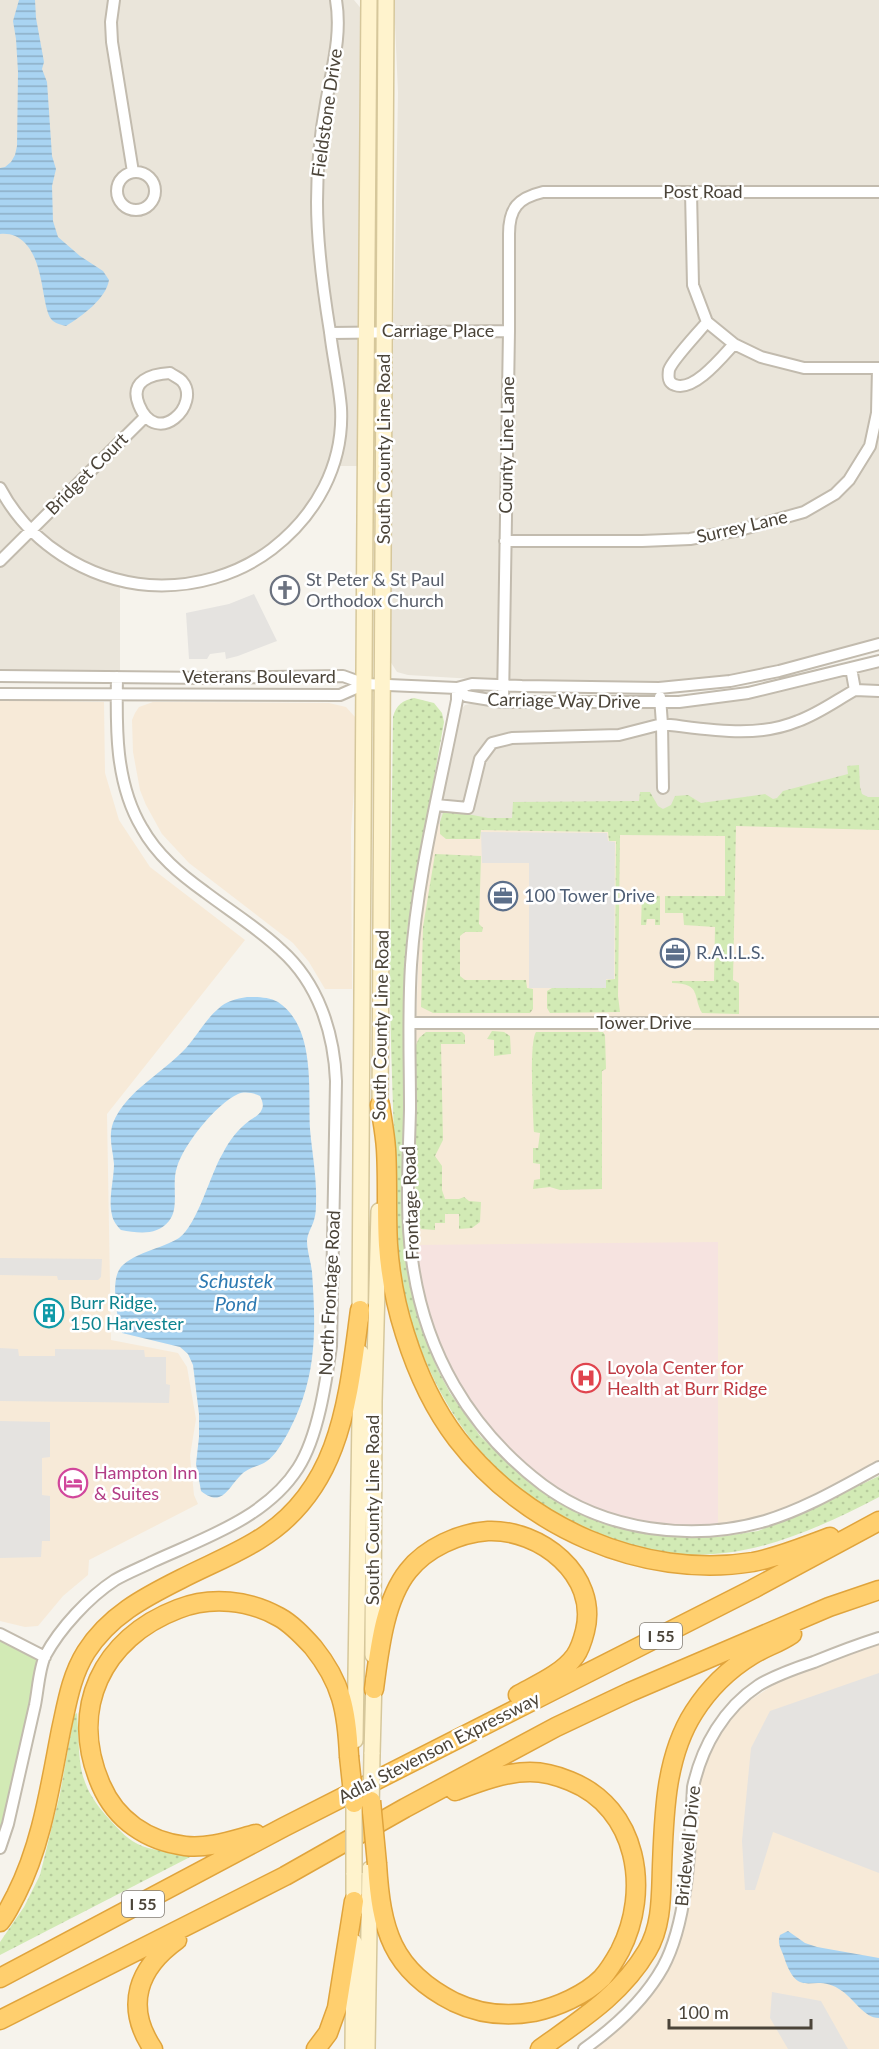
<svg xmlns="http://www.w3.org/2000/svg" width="879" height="2049" viewBox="0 0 879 2049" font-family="Lato,sans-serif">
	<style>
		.residential { fill: #eae5da }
		.commercial { fill: #f7ead8 }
		.medical { fill: #f6e3e0 }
		.grass { fill: url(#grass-dots) }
		.park { fill: #d2eab5 }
		.parking { fill: #e5e3e0 }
		.water { fill: url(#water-rules) }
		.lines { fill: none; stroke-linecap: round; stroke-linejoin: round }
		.street-casing { stroke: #c2bbae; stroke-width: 14 }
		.secondary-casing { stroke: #d6c79b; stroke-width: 18 }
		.highway-casing { stroke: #e0a43c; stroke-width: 21 }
		.street { stroke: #fff; stroke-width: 10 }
		.secondary { stroke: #fff3cd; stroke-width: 15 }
		.highway { stroke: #ffcf6e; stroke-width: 18 }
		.secondary-bridge-casing { stroke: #d6c79b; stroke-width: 18; stroke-linecap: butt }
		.highway-bridge-casing { stroke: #e0a43c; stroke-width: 21; stroke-linecap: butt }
		.secondary-bridge { stroke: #fff3cd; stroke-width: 15 }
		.highway-bridge { stroke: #ffcf6e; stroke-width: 18 }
		.labels { text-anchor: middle; stroke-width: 5; stroke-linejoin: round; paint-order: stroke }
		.shield { fill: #fff; stroke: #817c74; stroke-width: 1.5 }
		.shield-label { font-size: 16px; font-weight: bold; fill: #4b4439 }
		.street-label { font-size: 18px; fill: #4b4439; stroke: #fff }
		.worship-label { font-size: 18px; fill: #5b616d; stroke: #fff; text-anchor: start }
		.service-label { font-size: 18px; fill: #4e5e75; stroke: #fff; text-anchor: start }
		.culture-label { font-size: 18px; fill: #0d838f; stroke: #fff; text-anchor: start }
		.health-label { font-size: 18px; fill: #be3a42; stroke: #fff; text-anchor: start }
		.hotel-label { font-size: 18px; fill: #b23c85; stroke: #fff; text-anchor: start }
		.water-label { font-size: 20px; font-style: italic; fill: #2e7ab2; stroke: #fff }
	</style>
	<defs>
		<pattern id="grass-dots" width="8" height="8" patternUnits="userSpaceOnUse" patternTransform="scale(1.5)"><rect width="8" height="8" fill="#d2eab5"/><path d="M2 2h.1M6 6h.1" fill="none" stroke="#b6ca9c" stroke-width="1.8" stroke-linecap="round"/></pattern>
		<pattern id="water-rules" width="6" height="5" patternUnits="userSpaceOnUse" patternTransform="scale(1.5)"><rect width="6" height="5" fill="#a9d4f2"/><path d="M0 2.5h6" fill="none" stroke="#8caec5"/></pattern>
	</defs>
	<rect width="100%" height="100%" fill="#f6f3ec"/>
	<path class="residential" d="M0,0H354L363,11L359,466H337L318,506L230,576L120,586V671L0,670Z
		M394,0H879V640L740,674L672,682H521L408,675L397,672L390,661L388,646L398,93Z
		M879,666V826L437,824L459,712L465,705L475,703L503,707L669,708L706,705L751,698Z"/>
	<path class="commercial" d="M0,700L104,702L105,773L119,820L150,867L245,940L107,1114L111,1340L178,1353L187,1367L196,1419L190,1456L194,1495L198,1504L89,1560L88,1575L63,1596L38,1626L25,1627L0,1621Z
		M153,702L329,703L346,707L355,717L358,737L351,830L352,989H325L309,962L293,943L189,863L162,834L146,805L140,790L133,752L132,720L135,713L139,707Z
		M478,822L879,826V1461L785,1509L743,1522L718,1526L415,1245V1046L420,919L437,824Z
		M879,1645V2049H590L626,2021L683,1924L699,1781L713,1742L743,1705L787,1676Z"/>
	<path class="medical" d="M718,1242V1526L687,1527L652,1524L614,1516L586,1505L531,1471L482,1422L447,1364L434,1332L424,1301L415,1245Z"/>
	<path class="grass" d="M414,698L434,703L442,713L444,722L407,931L403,1226L407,1271L420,1324L438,1370L450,1393L481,1437L539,1490L591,1518L617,1527L671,1536L718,1537L758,1531L803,1512L879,1476V1497C777,1550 694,1580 582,1527C503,1490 453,1430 421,1350C416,1337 409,1324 405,1311C402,1302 402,1291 401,1281C395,1241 397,1202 395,1162C393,1108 391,1053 390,999C390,905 392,811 393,717C396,705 403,700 414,698Z
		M859,765L860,787L862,794L868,797H879V830L736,826L733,980L739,983V1014L702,1013C692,995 702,984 672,983V981H714L715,927L684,925L683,913H665V896H725V836L620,835L618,996L620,1012L550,1013L547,1008V991L552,988H606V980L615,979L616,841H609L608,832L481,830L480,839H446L440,834V822L443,813L447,810L488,818H512L513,802L639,801L640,792H650L658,806L663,809L671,805L675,796L688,795L701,803L765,794L773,799L777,798L783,791L848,774L847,766Z
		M435,854L481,856L479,924L483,928L482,932H465L460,936V976L465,980H526L527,988L533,989V1009L530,1013H433L421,1007L423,927Z
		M642,895L660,896V925H655V919H647L646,925H641Z
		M492,1031L504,1032L510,1036L511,1054L494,1056V1040L487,1039Z
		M426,1032H462L465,1035V1044H441L443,1140L435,1156L442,1166V1190L445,1199H459L464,1197L469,1201L481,1202L480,1222L472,1228L459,1229V1214H445V1223H435V1230L421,1229L415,1219L416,1045L419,1038Z
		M536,1032H603L605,1035L606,1069L602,1071V1189L560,1190L550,1187L533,1189L534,1180L540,1179V1164L533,1163V1148H538L540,1133L534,1132C533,1114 529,1042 536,1032Z
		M77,1713C81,1761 74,1781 110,1820C119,1830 129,1841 142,1846C158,1852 176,1852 192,1856L0,1955V1942L24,1907L40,1875L60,1794L74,1715Z"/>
	<path class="park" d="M0,1634L45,1657L0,1848Z"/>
	<path class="parking" d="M254,594L277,641L238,656L226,659L225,652L210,654L207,659H189L186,613L229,604Z
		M481,832L607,833L608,841L615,842L614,979H606V988H529V863H482Z
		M0,1258L102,1259L101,1277L98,1280H58L57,1276L0,1275Z
		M0,1348L18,1349L19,1356H55V1349L144,1350L145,1357H166V1384L170,1385L169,1403L0,1401Z
		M0,1421L50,1422V1457L42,1458V1495L50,1496V1541H42L41,1557L0,1558Z
		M879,1673V1873L773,1832L755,1890H745L742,1841L751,1748L770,1711Z
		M772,1992L821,2001L848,2049H788L770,2018Z"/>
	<path class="water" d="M19,0H35L36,18L44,62L42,69L47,82L52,156L56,169L52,186L53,221L58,237L80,256L103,271L109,280C106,299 82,316 66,326C62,325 57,324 53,321C41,311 46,265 25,243C18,236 10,233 0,234V168L5,167L11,162L15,155L17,146L18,72L16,39L13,21Z
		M247,997C257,997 269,997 278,1002C316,1027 308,1090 310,1129C312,1153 317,1178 316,1202C316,1207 316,1214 314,1220C312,1227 307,1234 307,1241C307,1251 311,1262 312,1272C315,1315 317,1357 303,1398C298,1414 281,1452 267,1461C259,1467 249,1466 240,1476C228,1488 222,1508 201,1491L196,1464L199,1437V1414L193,1365L188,1354L180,1347L122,1333C117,1319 111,1284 119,1270C128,1254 164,1248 179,1238C198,1224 210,1174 223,1153C229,1141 238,1129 249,1121C253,1118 260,1115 262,1109C264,1105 262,1100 260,1096C254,1093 245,1091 238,1094C216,1104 184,1144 177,1167C171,1184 180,1207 169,1221C157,1236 138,1233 121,1230C117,1226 113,1221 112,1215C108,1199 114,1180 114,1164C113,1150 108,1138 113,1123C127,1090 162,1074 186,1048C197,1036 205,1020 218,1009C226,1001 236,999 247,997Z
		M788,1931L805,1943L817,1947L879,1958V2018C864,2018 854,1999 842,1991C813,1970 799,2003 784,1957C781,1948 777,1944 780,1935Z"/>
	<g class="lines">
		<g class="street-casing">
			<path id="street" d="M114,0L111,22L112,42L133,172
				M117 191a19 19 0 1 1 38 0a19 19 0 1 1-38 0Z
				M691,192L693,285L707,322L734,344L761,357L804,368H879
				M707,322C699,332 672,360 669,370C668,377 668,383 675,385C694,392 722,357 734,344
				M330,333L509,331
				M170,373C174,376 179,378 182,381C202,404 157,449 139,405C129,381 151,374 170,373Z
				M0,488C29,543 87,580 149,585C193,588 238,575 272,549C316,515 344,465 341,408C339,383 333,358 330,332C323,289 317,245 317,202C317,168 320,135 326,103C332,68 342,35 336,0
				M505,541H642L690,539L740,530L804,512L835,494L849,480L870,446L877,413L878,368
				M0,561L145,417
				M0,676L212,678L343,676L365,684L457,688L472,684L522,686L659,688L730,681L779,671L879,644
				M457,688V700C440,788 417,876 411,965C408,1013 410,1061 410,1109C409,1158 405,1210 412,1259C424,1351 469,1429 543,1485C605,1531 692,1542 765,1521C805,1509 842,1487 879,1467
				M457,688L466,696L503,702H679L748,693L879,661
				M855,690L879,691
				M0,694L340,695L365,684
				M503,702L509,331V234C509,208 518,198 543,192H879
				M663,788L662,724C707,729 755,739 798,721C818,714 837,700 855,690L851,668
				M436,805L468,808L480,759L492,743L512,738L619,735L662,724L660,697
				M410,1023H879
				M0,1634L45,1657
				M0,1848L8,1824C17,1784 26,1744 35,1705C38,1690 39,1669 45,1656C60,1628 89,1597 115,1580C127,1573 140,1568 152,1562C204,1538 266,1518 298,1468C318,1437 326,1382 331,1346L336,1081C334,1032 318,983 281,950C258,928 230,911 205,892C180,874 157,855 142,828C115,783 116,727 117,677
				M584,2049C615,2027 644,2001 663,1967C689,1919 690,1841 693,1787C702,1746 724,1708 759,1685C776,1675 796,1668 814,1662C836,1653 857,1645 879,1638"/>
		</g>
		<g class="secondary-casing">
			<path id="secondary" d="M380,1115L386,0
				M360,1320C360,880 367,440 369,0
				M373,1655L374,1401L379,1211
				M355,1740L361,1353
				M372,1754L374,1679
				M354,1912V1873
				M353,2049L354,1942
				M367,2049L370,1869"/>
		</g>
		<g class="highway-casing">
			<path id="highway" d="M380,1105C382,1119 385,1134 386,1149C388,1181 386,1213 388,1245C390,1274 396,1306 405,1334C416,1369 434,1409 457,1439C524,1526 642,1580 753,1562C780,1557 805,1546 830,1537
				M374,1689C379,1652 384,1601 408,1571C426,1548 459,1533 488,1531C540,1529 599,1575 585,1631C583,1639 580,1649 575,1656C562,1674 536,1685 518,1695
				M256,1834C233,1840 208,1849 185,1846C147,1841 116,1820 101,1785C68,1709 102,1638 178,1609C211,1596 249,1600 279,1617C292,1624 303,1636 313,1647C342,1683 347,1711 349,1756
				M377,1864C381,1929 391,1970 454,2002C479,2014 506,2017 534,2012C557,2007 585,1995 602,1978C609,1970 615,1960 620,1951C651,1891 638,1808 570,1781C558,1776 544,1772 530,1772C505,1772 479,1782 455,1791
				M0,1922C7,1914 11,1904 16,1895C42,1844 50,1786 61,1730C67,1703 71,1676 86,1652C109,1616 143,1598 181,1579C206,1566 234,1555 258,1540C342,1489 348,1398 360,1310
				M0,1978L284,1827L753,1589L879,1521
				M0,2020L285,1876L405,1808L556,1727L630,1692L829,1607L879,1590
				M153,2049C124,2006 138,1968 177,1940
				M316,2049L328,2033L337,2008L354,1901
				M540,2049C580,2020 621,1995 647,1951C662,1926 661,1896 662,1867C664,1815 665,1757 694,1712C708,1690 729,1669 752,1655C765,1647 779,1643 792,1634"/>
		</g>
		<use href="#street" class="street"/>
		<use href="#secondary" class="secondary"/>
		<use href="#highway" class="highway"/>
		<g class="secondary-bridge-casing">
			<path id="secondary-bridge" d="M371,1812L372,1754
				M354,1873V1791"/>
		</g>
		<g class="highway-bridge-casing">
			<path id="highway-bridge" d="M349,1756L354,1803
				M371,1801L377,1864"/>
		</g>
		<use href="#secondary-bridge" class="secondary-bridge"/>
		<use href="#highway-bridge" class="highway-bridge"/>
	</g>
	<defs>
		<g id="church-ring" transform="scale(1.5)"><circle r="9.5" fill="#fff" stroke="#6b7280" stroke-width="1.5"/><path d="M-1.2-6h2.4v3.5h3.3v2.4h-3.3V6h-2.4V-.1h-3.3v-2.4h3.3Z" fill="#6b7280"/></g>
		<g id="office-ring" transform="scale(1.5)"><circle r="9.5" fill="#fff" stroke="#5c6f8a" stroke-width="1.5"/><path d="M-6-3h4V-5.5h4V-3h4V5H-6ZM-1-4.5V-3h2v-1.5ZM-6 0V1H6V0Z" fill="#5c6f8a"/></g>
		<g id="building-ring" transform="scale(1.5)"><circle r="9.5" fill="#fff" stroke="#0f9aa8" stroke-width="1.5"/><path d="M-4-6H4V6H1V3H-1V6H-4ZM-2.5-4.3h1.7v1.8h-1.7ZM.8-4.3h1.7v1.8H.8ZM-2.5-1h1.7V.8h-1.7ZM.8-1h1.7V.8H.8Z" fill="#0f9aa8"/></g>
		<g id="hospital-ring" transform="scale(1.5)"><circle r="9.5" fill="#fff" stroke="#e0444e" stroke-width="1.5"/><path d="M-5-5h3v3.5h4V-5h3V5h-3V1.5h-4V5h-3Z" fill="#e0444e"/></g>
		<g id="hotel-ring" transform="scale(1.5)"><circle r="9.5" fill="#fff" stroke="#d1479c" stroke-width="1.5"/><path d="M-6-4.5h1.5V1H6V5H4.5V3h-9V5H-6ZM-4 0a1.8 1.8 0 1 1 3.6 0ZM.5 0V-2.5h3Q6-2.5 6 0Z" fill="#d1479c"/></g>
	</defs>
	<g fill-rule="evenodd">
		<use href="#church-ring" x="285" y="590"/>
		<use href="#office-ring" x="503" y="896"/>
		<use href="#office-ring" x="675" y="953"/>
		<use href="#building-ring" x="49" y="1313"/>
		<use href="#hospital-ring" x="586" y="1378"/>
		<use href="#hotel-ring" x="73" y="1483"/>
	</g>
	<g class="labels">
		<g class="shield">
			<rect x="640" y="1623" width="42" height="26" rx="4.5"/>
			<rect x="122" y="1891" width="42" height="26" rx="4.5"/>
		</g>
		<g class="shield-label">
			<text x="661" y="1642">I 55</text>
			<text x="143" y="1910">I 55</text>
		</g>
		<g class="street-label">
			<text transform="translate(327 113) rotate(-82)" y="6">Fieldstone Drive</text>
			<text x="703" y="198">Post Road</text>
			<text x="438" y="337">Carriage Place</text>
			<text transform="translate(507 445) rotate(-89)" y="6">County Line Lane</text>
			<text transform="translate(384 449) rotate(-90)" y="6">South County Line Road</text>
			<text transform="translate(87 474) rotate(-45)" y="6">Bridget Court</text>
			<text transform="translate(742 527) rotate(-13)" y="6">Surrey Lane</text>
			<text x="259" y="683">Veterans Boulevard</text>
			<text transform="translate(564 701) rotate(1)" y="6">Carriage Way Drive</text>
			<text x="644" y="1029">Tower Drive</text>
			<text transform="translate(381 1025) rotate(-89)" y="6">South County Line Road</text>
			<text transform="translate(411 1203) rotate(-92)" y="6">Frontage Road</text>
			<text transform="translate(330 1293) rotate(-87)" y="6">North Frontage Road</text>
			<text transform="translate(373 1510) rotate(-90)" y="6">South County Line Road</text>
			<text transform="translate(439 1748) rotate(-27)" y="6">Adlai Stevenson Expressway</text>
			<text transform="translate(688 1846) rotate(-84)" y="6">Bridewell Drive</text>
		</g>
		<g class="worship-label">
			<text x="306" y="586">St Peter &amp; St Paul<tspan x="306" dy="21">Orthodox Church</tspan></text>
		</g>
		<g class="service-label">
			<text x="524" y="902">100 Tower Drive</text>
			<text x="696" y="959">R.A.I.L.S.</text>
		</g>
		<g class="culture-label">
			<text x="70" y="1309">Burr Ridge,<tspan x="70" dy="21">150 Harvester</tspan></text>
		</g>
		<g class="health-label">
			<text x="607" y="1374">Loyola Center for<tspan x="607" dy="21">Health at Burr Ridge</tspan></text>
		</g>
		<g class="hotel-label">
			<text x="94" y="1479">Hampton Inn<tspan x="94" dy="21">&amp; Suites</tspan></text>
		</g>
		<g class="water-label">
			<text x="236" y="1288">Schustek<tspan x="236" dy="23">Pond</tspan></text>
		</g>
	</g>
	<path d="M669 2019v9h142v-9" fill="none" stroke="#4b4439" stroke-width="3"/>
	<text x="678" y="2019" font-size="18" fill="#4b4439" stroke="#ffffff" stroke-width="4.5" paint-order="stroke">100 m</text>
</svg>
